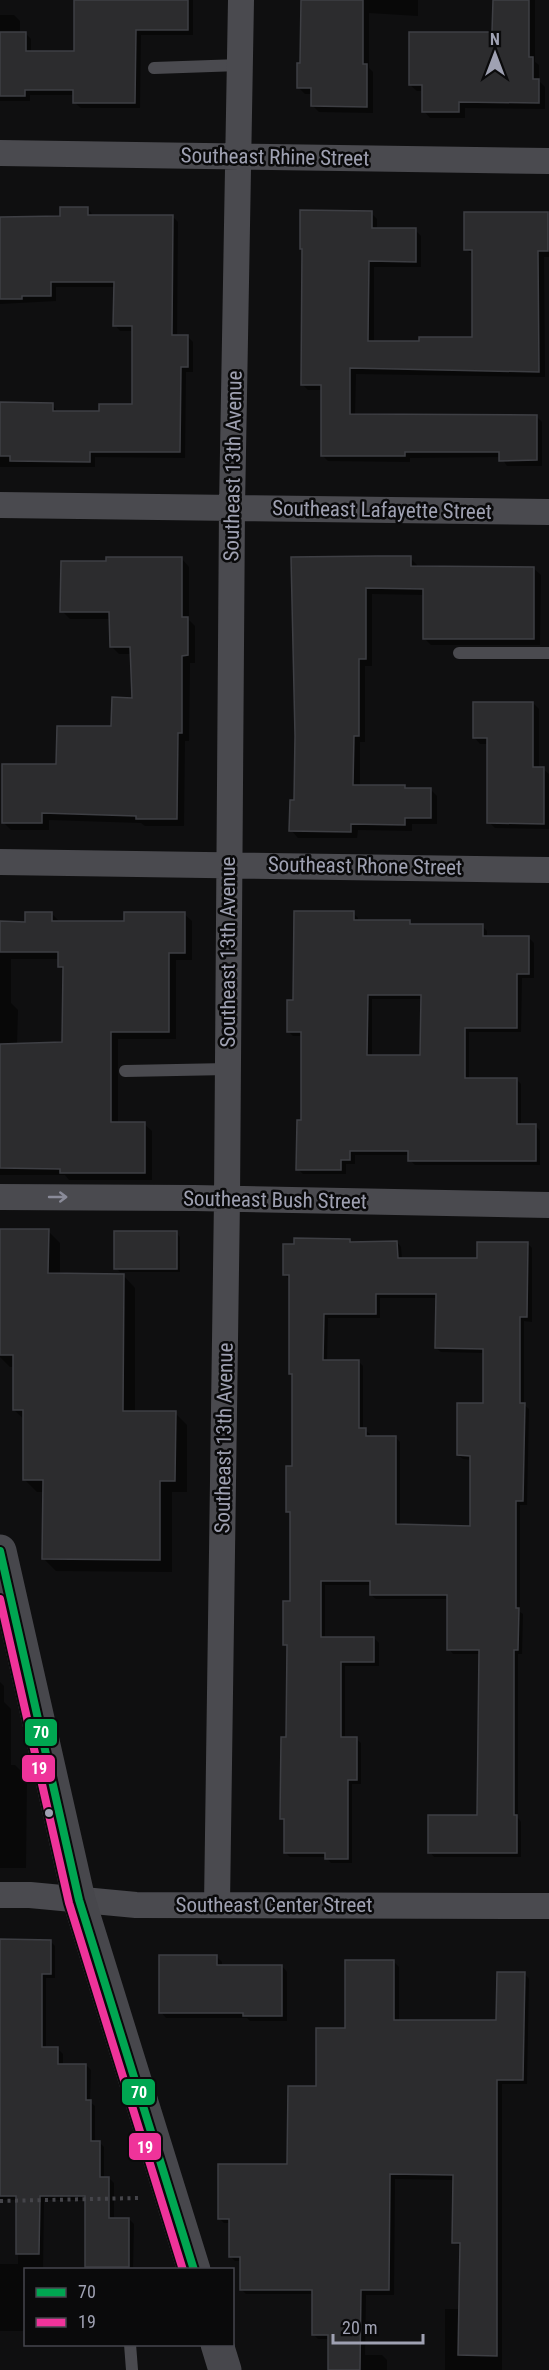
<svg xmlns="http://www.w3.org/2000/svg" width="549" height="2370" viewBox="0 0 549 2370" font-family="'Roboto Condensed',sans-serif">
	<style>
		.shadow { fill: #0007; fill-rule: evenodd }
		.building { fill: #2c2c2e; stroke: #3e3f44; stroke-width: 1.5; fill-rule: evenodd }
		.lines { fill: none; stroke-linecap: round; stroke-linejoin: round }
		.path { stroke: #45454a; stroke-width: 4; stroke-dasharray: 3 4.5; stroke-linecap: butt }
		.lane { stroke: #4a4a4f; stroke-width: 12 }
		.street { stroke: #4a4a4f; stroke-width: 26 }
		.secondary { stroke: #47474c; stroke-width: 33 }
		.bus-1-casing { stroke: #0a0a0b; stroke-width: 12 }
		.bus-2-casing { stroke: #0a0a0b; stroke-width: 12 }
		.bus-1 { stroke: #00a651; stroke-width: 8 }
		.bus-2 { stroke: #ef339a; stroke-width: 8 }
		.oneway { stroke: #8a8b99 }
		.bus-dot { fill: #9fa1b2; stroke: #0a0a0b; stroke-width: 2 }
		.labels { text-anchor: middle; stroke-width: 5; stroke-linejoin: round; paint-order: stroke }
		.street-label { font-size: 21px; fill: #9fa1b2; stroke: #0a0a0b }
		.line-badge { stroke: #0a0a0b; stroke-width: 2 }
		.badge-label { font-size: 16px; text-anchor: middle; font-weight: bold; fill: #fff }
	</style>
	<rect width="100%" height="100%" fill="#0f0f10"/>
	<path class="shadow" d="M75,0H193V35H141L140,108H81L75,103V95H30V101H0V15H14L20,21V33H25L31,39V53H75Z
		M302,0H418V16L369,13V68L373,72V113L319,112L312,105V94H305L298,87L301,64Z
		M495,0H535V62L539,65V81L545,87V109L465,108V118H430L424,111V91H417L410,85L494,33Z
		M88,208L93,216H172L178,222L177,337H188L193,342V372H186L185,458L95,457V467H0V404H52L58,413H101L134,405V331H120L115,325V287H56V301L0,304V219L61,217Z
		M371,213L377,219V230H415L421,236V267H374V342H420L474,338V255L465,249L549,215V257H544L545,377L356,374L355,415L536,416L542,422V466H507L501,457L410,458V462L328,461L322,455L323,390H308L302,384Z
		M293,558H410L417,565V568H533L541,575L540,645H431L424,638L425,595L372,594V666H365V742H360V786H405L408,789H430L437,796V824H412V831L358,830L357,838H298L291,830L295,802L296,736Z
		M182,559L189,567V620L195,626V663H190L189,741H185L184,826H145L141,823L49,820V830H11L3,822L58,766L113,728L134,699L132,654H119L111,646V619H70L62,611Z
		M533,703L539,709V769H543L549,774V829L495,828L489,822V744H480L475,738Z
		M353,913L358,918V921H409L413,926H482L487,931V937L529,938L534,943V978H522L521,1032H469V1079H516L521,1084V1125H535L540,1131V1165H415L410,1160V1155H355V1164H346V1174H303L298,1169L302,1121V1036H293L288,1031L295,1002ZM372,999H422V1056H372Z
		M52,914L59,921L126,922L184,914L192,921V960H176V1039H118V1124H144L152,1131V1180H69L65,1175H0V923H27ZM11,959H59V966L64,971V1044L17,1045L18,1010L11,1003Z
		M0,1230L48,1231L60,1243V1275H123L116,1268L176,1233L180,1237V1272H120L135,1288V1412L175,1413L187,1425V1492H172V1572L56,1571L44,1559V1492H37L24,1479L25,1420L14,1410V1367H10L0,1357Z
		M349,1240L352,1243L397,1242L401,1247L402,1259H478L527,1243L532,1248V1322L524,1321V1405L529,1409L527,1505H520V1612L523,1614L522,1654H518V1818L521,1822V1857H434L430,1852L478,1817L480,1654H453L449,1649V1599H376L371,1595V1585H325V1638H374L379,1643V1666H345V1738L356,1739L361,1743V1784H352V1863H331L326,1857H290L285,1852V1822L282,1818L287,1738L288,1647L285,1644L291,1602L292,1515L288,1511L294,1468V1377L290,1373L289,1279L284,1274ZM380,1298H437L436,1348L441,1352L485,1353L484,1405L458,1455L463,1459L472,1460L471,1527L400,1526V1442L395,1437H370V1434L363,1429V1366L358,1361H327L328,1318H380Z
		M0,1682L4,1686V1702L11,1709V1765H15L27,1777L26,1868H0Z
		M0,1941H50L55,1946V1978H46V2049H58L63,2054V2065H86L91,2070L90,2102L95,2106V2142H99L104,2147V2178H109L114,2183V2219H129L134,2224L133,2270H89L86,2267L87,2200H44L43,2270H26V2331H0V2264H18V2200H0Z
		M217,1957L222,1962V1966H282L287,1972V2021H250L247,2018H166L161,2012Z
		M394,1962L399,1967V2021L498,2022L524,1973L529,1979L527,2084H502V2370H445V2309H461V2247L454,2242V2180L395,2179L394,2295H366L365,2355H382L387,2360V2370H329V2339H318L313,2334V2294H246L241,2289V2261H235L230,2256V2223H224L219,2218L289,2165L317,2087L346,2030Z
		M47,2344H103V2346H48Z"/>
	<path class="building" d="M74,0H188V30H136L135,103H73V90H25V96H0V32H26V51H74Z
		M301,0H363V64H367V107L311,106V88H297V63H300Z
		M493,0H529V57H533V79H539V103L459,102V112H422V85H409V32H492Z
		M60,207H88V215H173L172,335H188V367H181L180,452H90V462L10,461V456H0V402L53,403V411H99V404H132V326H113L114,282H51V296H22V299H0V217L60,216Z
		M300,210L372,211V228H416V262L369,261L368,341H419V337H472V250H464V212H548V251H538L539,372L350,368V414L537,415V460L499,461V452H405V456H321V385H301L302,249H300Z
		M378,556H411V566L534,567V639H423V589L366,588V659H359V736H354L353,785H405V788H431V818H405V825L351,824V832L289,831L290,800H294L295,736L291,557Z
		M106,557H182V617H188V655L182,656V733H178L177,819H136V816L42,813V823H2V764H56L57,726H111L112,697L132,698L130,647H110L109,612H60L61,561H106Z
		M473,702H533V767H544V824L487,823V738H473Z
		M294,911H354V920H410V924H483V936H529V974H517V1028H465V1078H517V1124H536V1161H408V1151H350V1160H341V1170H296L297,1120H301V1032H287V1000H293ZM368,995H421L420,1055H367Z
		M25,912H52V921H124V912H185V953H169V1032H111V1122H145V1173H60V1169L0,1168V1044L62,1042L63,967H58V952H0V921L25,922Z
		M0,1229H49L48,1273L124,1274L123,1411H176L175,1481H160V1560L42,1559L43,1480H23V1410H13V1355H0Z
		M114,1231H177V1269H114Z
		M294,1238L350,1239V1242L397,1241L398,1258H477V1242H528L527,1317H520V1403H525L523,1501H516V1608H519L518,1650H514V1815H517V1853H428V1815H477L479,1650H447V1595H370V1581H321V1637H374V1662H341V1737H357V1780H348V1859H325V1853H284V1819H280L281,1737H286L287,1645H283V1601H290V1512H286V1466H292V1374H289V1275H283V1244H294ZM376,1294H436L435,1348L483,1349V1403H457V1455L470,1456V1526L396,1524V1436H366V1428H359V1360H323L324,1314H376Z
		M0,1939L51,1940V1974H42V2047H58V2064H86V2100H91V2141H100V2177H109V2218H129V2267H85V2196H40L39,2254H16V2196H0Z
		M159,1955H217V1965H282V2016H243V2013H159Z
		M345,1960H394V2020H496L497,1972H525L523,2080H497V2356L458,2355L460,2243H452L453,2175L390,2174L389,2290H361L360,2370H328V2335H312V2290H240V2257H229V2219H218V2164H287L288,2086H316V2028H345Z"/>
	<g class="lines">
		<path class="path" d="M0,2201L140,2198"/>
		<path class="lane" d="M154,68L240,65
			M459,653H549
			M125,1071L228,1069
			M130,2344L132,2370"/>
		<path class="street" d="M0,153L549,161
			M0,505L549,512
			M0,862L549,870
			M0,1197L194,1198L549,1205
			M0,1895H30L136,1905L549,1906
			M217,1905L227,1199L232,508L241,0"/>
		<path class="secondary" d="M0,1551L79,1900L194,2270
			M217,2344L225,2370"/>
		<g class="bus-1-casing">
			<path id="bus-1" d="M0,1551L79,1900L194,2270"/>
		</g>
		<g class="bus-2-casing">
			<path id="bus-2" d="M0,1599L69,1903L183,2270"/>
		</g>
		<use href="#bus-1" class="bus-1"/>
		<use href="#bus-2" class="bus-2"/>
	</g>
	<defs><path id="oneway-shaft" d="M-6 0H5M1.5-3L5.5 0L1.5 3" fill="none" stroke-width="1.6" stroke-linecap="round" stroke-linejoin="round" transform="scale(1.5)"/></defs>
	<use class="oneway" href="#oneway-shaft" transform="translate(58 1197)"/>
	<circle class="bus-dot" cx="49" cy="1813" r="5"/>
	<g class="labels">
		<g class="street-label">
			<text transform="translate(275 157) rotate(1)" y="7">Southeast Rhine Street</text>
			<text transform="translate(233 466) rotate(-89)" y="7">Southeast 13th Avenue</text>
			<text transform="translate(382 510) rotate(1)" y="7">Southeast Lafayette Street</text>
			<text transform="translate(365 866) rotate(1)" y="7">Southeast Rhone Street</text>
			<text transform="translate(228 952) rotate(-90)" y="7">Southeast 13th Avenue</text>
			<text transform="translate(275 1200) rotate(1)" y="7">Southeast Bush Street</text>
			<text transform="translate(224 1438) rotate(-89)" y="7">Southeast 13th Avenue</text>
			<text x="274" y="1912">Southeast Center Street</text>
		</g>
	</g>
	<g class="line-badge">
		<rect x="24" y="1718" width="34" height="29" rx="6" fill="#00a651"/>
		<rect x="21" y="1754" width="35" height="29" rx="6" fill="#ef339a"/>
		<rect x="121" y="2078" width="35" height="28" rx="6" fill="#00a651"/>
		<rect x="128" y="2132" width="34" height="29" rx="6" fill="#ef339a"/>
	</g>
	<g class="badge-label">
		<text x="41" y="1738">70</text>
		<text x="39" y="1774">19</text>
		<text x="139" y="2098">70</text>
		<text x="145" y="2153">19</text>
	</g>
	<rect x="24" y="2268" width="210" height="78" fill="#0a0a0b" stroke="#46464e" stroke-width="1.5"/>
	<rect x="36" y="2288" width="30" height="9" fill="#00a651" stroke="#46464e" stroke-width="1.5"/>
	<text x="78" y="2298" font-size="18" fill="#9fa1b2">70</text>
	<rect x="36" y="2318" width="30" height="9" fill="#ef339a" stroke="#46464e" stroke-width="1.5"/>
	<text x="78" y="2328" font-size="18" fill="#9fa1b2">19</text>
	<g transform="translate(495 54)" stroke="#0a0a0b" stroke-width="4.5" paint-order="stroke">
	<path d="M0-4.5L10 22L0 15L-10 22Z" fill="#9fa1b2"/>
	<text y="-9" font-size="16" font-weight="bold" text-anchor="middle" fill="#9fa1b2">N</text>
	</g>
	<path d="M333 2334v9h90v-9" fill="none" stroke="#9fa1b2" stroke-width="3"/>
	<text x="342" y="2334" font-size="18" fill="#9fa1b2" stroke="#0a0a0b" stroke-width="4.5" paint-order="stroke">20 m</text>
</svg>
